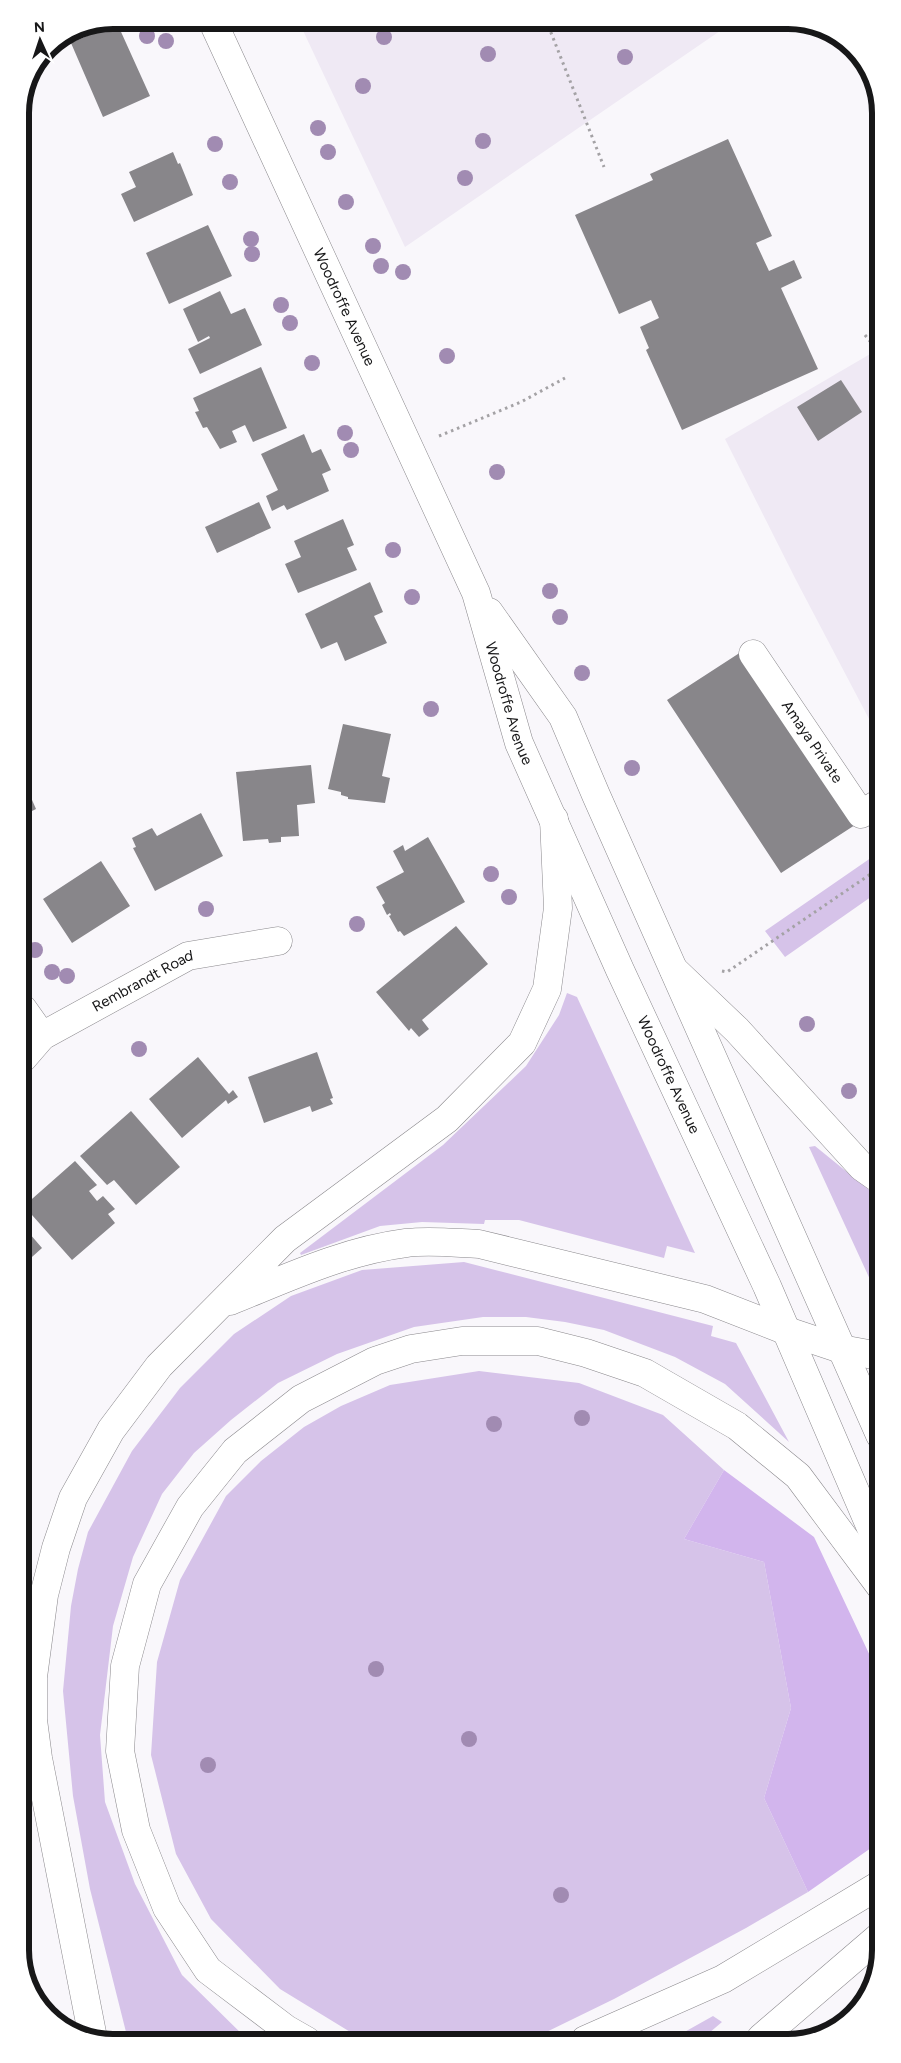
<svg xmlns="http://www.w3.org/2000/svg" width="901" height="2063" viewBox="0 0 901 2063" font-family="Figtree,sans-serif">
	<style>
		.built { fill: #efe9f4 }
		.green { fill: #d6c3e9 }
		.forest { fill: #d2b5ed }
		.building { fill: #88868a }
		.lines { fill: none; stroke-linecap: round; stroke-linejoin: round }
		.street-casing { stroke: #8a888c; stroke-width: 29 }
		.secondary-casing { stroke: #8a888c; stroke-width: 29 }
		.highway-casing { stroke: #8a888c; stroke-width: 29 }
		.path { stroke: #a4a2a5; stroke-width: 3; stroke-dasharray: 2.5 4; stroke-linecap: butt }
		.street { stroke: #fff; stroke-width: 28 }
		.secondary { stroke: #fff; stroke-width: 28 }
		.highway { stroke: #fff; stroke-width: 28 }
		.tree { fill: #a18bb2 }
		.labels { text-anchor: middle; stroke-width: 4; stroke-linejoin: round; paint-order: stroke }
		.street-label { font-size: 15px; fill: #171718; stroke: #fff }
		.rim { fill: none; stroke: #171718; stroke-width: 6 }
	</style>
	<rect width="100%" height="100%" fill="#f9f7fb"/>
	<path class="built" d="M298,20H736L405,247Z
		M877,350L878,736L796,580L725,439Z"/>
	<path class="green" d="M878,853V892L785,957L765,931Z
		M567,993L577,997L695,1253L667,1246L664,1258L519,1220H485L484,1224L422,1222L380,1226L301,1255L300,1253L443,1145L526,1066L559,1015Z
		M815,1146L879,1198V1299L809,1147Z
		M464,1262L713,1326L711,1336L736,1343L789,1442L725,1384L675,1357L604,1330L565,1322L526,1317H483L414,1327L337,1354L278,1383L231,1420L194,1453L162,1494L133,1557L113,1626L100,1735L105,1802L135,1884L182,1975L250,2042L126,2043V2032L90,1889L73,1796L63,1691L71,1606L78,1569L88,1532L132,1451L180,1388L234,1334L291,1296L362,1270Z
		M479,1371L579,1383L663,1415L724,1470L684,1539L764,1562L791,1708L764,1798L808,1892L746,1928L614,1999L530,2040L365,2041L280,1989L211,1919L176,1854L151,1755L157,1662L180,1580L226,1496L261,1461L304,1427L341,1406L390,1385Z
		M713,2016L722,2022L702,2039H672Z"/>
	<path class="forest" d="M724,1470L814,1537L880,1677L881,1841L808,1892L764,1798L791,1708L764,1562L684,1539Z"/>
	<path class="building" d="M117,23L150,96L103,117L71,43Z
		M728,139L772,236L756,243L769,271L794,260L802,278L781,288L818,369L682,430L646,350L649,348L640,327L659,318L651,300L619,314L575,215L653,180L650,174Z
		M173,152L178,164L180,163L193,195L134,222L121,194L136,187L129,172Z
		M208,225L232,276L169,304L146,253Z
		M220,291L231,314L245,308L262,345L200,374L188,349L210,338L209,336L198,342L183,309Z
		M261,367L287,428L253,442L245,425L232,431L237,442L220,449L207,427L203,428L195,412L199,411L193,398Z
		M841,380L862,412L818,441L797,407Z
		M304,434L312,453L321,449L331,470L322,474L329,491L287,510L284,505L272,511L266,496L278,490L261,454Z
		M259,502L271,528L217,553L205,527Z
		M343,519L354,545L347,548L357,570L298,593L285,564L301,557L294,541Z
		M370,582L383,612L374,616L387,643L345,661L337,642L321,649L305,614Z
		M741,652L855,825L781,873L667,700Z
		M343,724L391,734L382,776L390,778L385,803L348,799V797L341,795V792L328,789Z
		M311,765L315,803L297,805L299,836L281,837V842L269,843L268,839L243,841L236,772Z
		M22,777L36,809L22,816Z
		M201,813L223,856L155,891L133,848L136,847L132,838L152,828L157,836Z
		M428,837L465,902L404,936L400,931L398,932L389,916L391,915L390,913L387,915L382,905L385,903L376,887L404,872L393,851L403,845L405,851Z
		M101,861L130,906L72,943L43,899Z
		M456,926L488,964L422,1020L429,1029L419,1037L411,1028L409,1031L376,992Z
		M317,1052L333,1098L330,1099L333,1104L312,1112L310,1106L264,1123L248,1077Z
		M198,1057L229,1094L233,1090L238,1097L228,1104L226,1100L182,1138L149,1099Z
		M131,1111L180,1167L136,1205L114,1180L107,1185L80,1156Z
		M75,1161L97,1185L89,1191L97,1201L103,1196L115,1209L108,1214L115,1223L72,1260L24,1206Z
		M23,1226L42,1248L23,1265Z"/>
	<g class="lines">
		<g class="street-casing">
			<g id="street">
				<path id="s1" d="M753,654L861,814L878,804"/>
				<path d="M23,1009L42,1036"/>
				<path id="s2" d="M23,1058L42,1036L188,956L278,941"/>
			</g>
		</g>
		<g class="secondary-casing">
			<g id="secondary">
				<path id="s3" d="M212,20L476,593L519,743L620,970L767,1286L880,1549"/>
				<path d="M489,612L563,717L596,795L880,1435"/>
			</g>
		</g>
		<g class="highway-casing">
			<path id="highway" d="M674,970L737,1030L862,1167L879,1179
				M230,1301C287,1278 344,1251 406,1243C430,1240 455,1243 479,1244L705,1299L787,1331L841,1349L879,1356
				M93,2038L38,1758L33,1720V1677L44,1595L56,1548L73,1498L111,1430L159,1366L285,1239L447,1119L522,1043L547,989L558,908L554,819
				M761,2038L881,1935
				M585,2040L723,1979L881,1884
				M307,2041L286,2029L208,1970L167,1908L136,1830L120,1751L125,1666L147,1584L190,1507L235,1451L301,1399L375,1361L411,1349L462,1341H538L586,1353L645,1373L737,1426L798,1476L880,1586"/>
		</g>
		<path class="path" d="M546,20L604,167
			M865,335L877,350
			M439,436L521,402L565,378
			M722,971L727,972L878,869"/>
		<use href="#street" class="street"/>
		<use href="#secondary" class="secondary"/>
		<use href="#highway" class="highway"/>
	</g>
	<g class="tree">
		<circle cx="147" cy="36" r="8"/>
		<circle cx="384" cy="37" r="8"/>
		<circle cx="166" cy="41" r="8"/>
		<circle cx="488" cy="54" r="8"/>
		<circle cx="625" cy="57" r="8"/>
		<circle cx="363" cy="86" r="8"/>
		<circle cx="318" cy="128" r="8"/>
		<circle cx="483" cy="141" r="8"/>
		<circle cx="215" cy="144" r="8"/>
		<circle cx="328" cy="152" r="8"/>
		<circle cx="465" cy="178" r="8"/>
		<circle cx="230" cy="182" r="8"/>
		<circle cx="346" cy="202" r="8"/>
		<circle cx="251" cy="239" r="8"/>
		<circle cx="373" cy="246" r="8"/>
		<circle cx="252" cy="254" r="8"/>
		<circle cx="381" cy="266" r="8"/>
		<circle cx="403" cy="272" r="8"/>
		<circle cx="281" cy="305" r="8"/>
		<circle cx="290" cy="323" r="8"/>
		<circle cx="447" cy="356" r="8"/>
		<circle cx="312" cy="363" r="8"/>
		<circle cx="345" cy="433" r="8"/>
		<circle cx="351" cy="450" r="8"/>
		<circle cx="497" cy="472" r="8"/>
		<circle cx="393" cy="550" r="8"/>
		<circle cx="550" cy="591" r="8"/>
		<circle cx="412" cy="597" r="8"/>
		<circle cx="560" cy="617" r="8"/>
		<circle cx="582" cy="673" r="8"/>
		<circle cx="431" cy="709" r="8"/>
		<circle cx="632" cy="768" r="8"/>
		<circle cx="491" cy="874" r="8"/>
		<circle cx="509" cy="897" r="8"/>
		<circle cx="206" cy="909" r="8"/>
		<circle cx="357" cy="924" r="8"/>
		<circle cx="35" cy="950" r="8"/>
		<circle cx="52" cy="972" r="8"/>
		<circle cx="67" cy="976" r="8"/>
		<circle cx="807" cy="1024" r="8"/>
		<circle cx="139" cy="1049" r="8"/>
		<circle cx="849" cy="1091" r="8"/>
		<circle cx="582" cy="1418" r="8"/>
		<circle cx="494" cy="1424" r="8"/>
		<circle cx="376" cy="1669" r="8"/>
		<circle cx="469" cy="1739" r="8"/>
		<circle cx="208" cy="1765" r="8"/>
		<circle cx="561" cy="1895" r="8"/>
	</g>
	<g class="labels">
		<g class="street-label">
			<text dy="5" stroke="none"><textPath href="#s3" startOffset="316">Woodroffe Avenue</textPath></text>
			<text dy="5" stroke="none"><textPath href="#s3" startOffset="746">Woodroffe Avenue</textPath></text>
			<text dy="5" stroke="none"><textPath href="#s1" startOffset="106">Amaya Private</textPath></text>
			<text dy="5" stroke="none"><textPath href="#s2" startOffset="144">Rembrandt Road</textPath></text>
			<text dy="5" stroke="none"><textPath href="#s3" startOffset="1151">Woodroffe Avenue</textPath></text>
		</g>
	</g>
	<path d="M0 0H901V2063H0ZM113 29H788A84 84 0 0 1 872 113V1950A84 84 0 0 1 788 2034H113A84 84 0 0 1 29 1950V113A84 84 0 0 1 113 29Z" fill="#fff" fill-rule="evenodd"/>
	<path class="rim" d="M113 29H788A84 84 0 0 1 872 113V1950A84 84 0 0 1 788 2034H113A84 84 0 0 1 29 1950V113A84 84 0 0 1 113 29Z"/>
	<g transform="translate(40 40) rotate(357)" stroke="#ffffff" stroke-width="4" paint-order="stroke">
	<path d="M0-4L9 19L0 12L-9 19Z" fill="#171718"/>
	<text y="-8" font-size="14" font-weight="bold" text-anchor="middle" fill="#171718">N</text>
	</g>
</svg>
